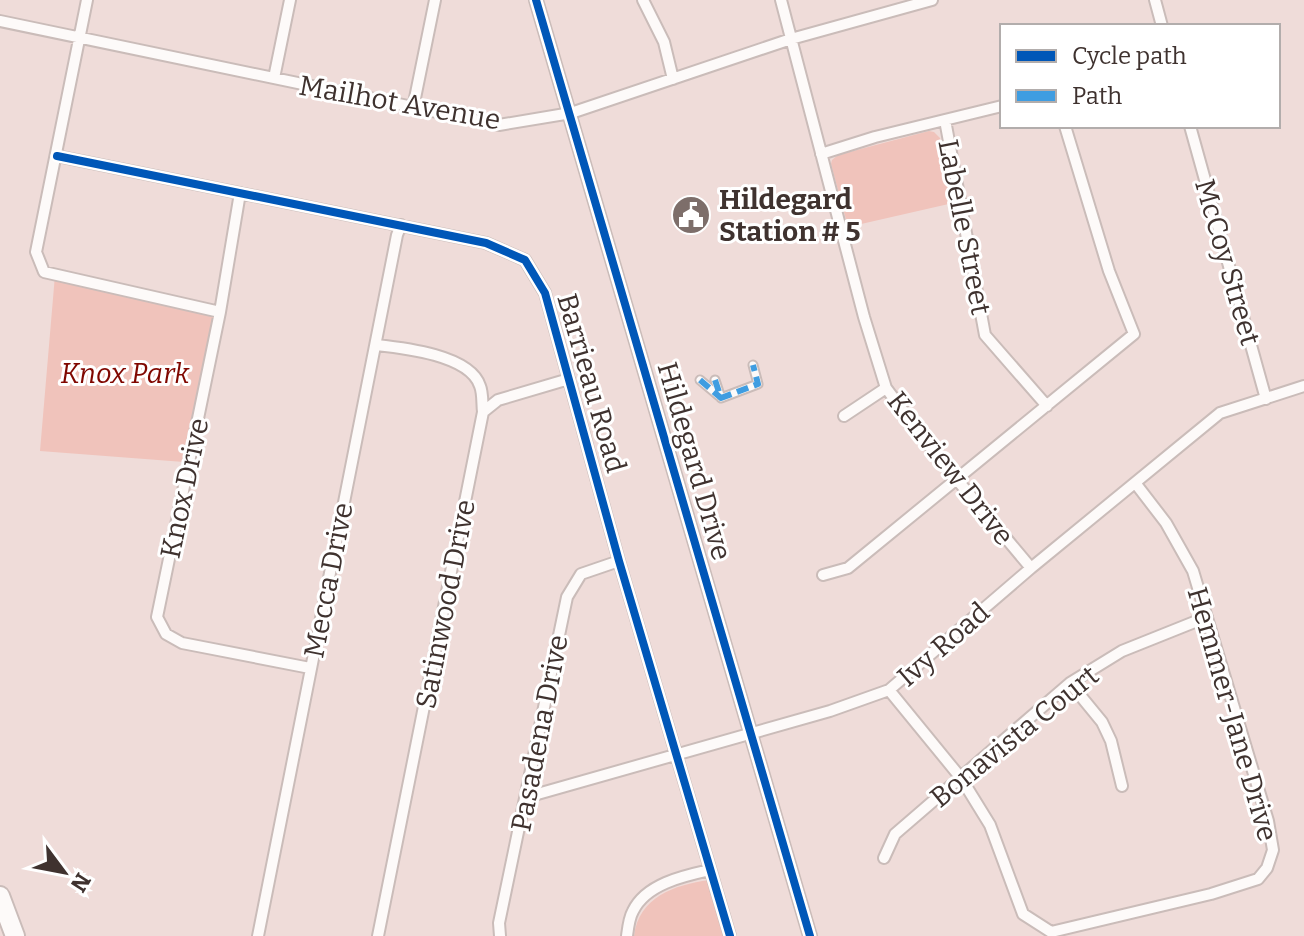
<svg xmlns="http://www.w3.org/2000/svg" width="1304" height="936" viewBox="0 0 1304 936" font-family="Bitter,serif">
	<style>
		.green { fill: #f0c3bb }
		.lines { fill: none; stroke-linecap: round; stroke-linejoin: round }
		.pedestrian-casing { stroke: #cabcb9; stroke-width: 11 }
		.minor-casing { stroke: #cabcb9; stroke-width: 14 }
		.tertiary-casing { stroke: #cabcb9; stroke-width: 16 }
		.motorway-casing { stroke: #cabcb9; stroke-width: 22 }
		.pedestrian { stroke: #fdfaf9; stroke-width: 7 }
		.minor { stroke: #fdfaf9; stroke-width: 10 }
		.tertiary { stroke: #fdfaf9; stroke-width: 12 }
		.motorway { stroke: #fdfaf9; stroke-width: 18 }
		.quiet { stroke: #3f9de1; stroke-width: 6; stroke-dasharray: 12 6; stroke-linecap: butt }
		.cycleway-casing { stroke: #fff; stroke-width: 13 }
		.cycleway { stroke: #0057b8; stroke-width: 8 }
		.labels { text-anchor: middle; stroke-width: 6; stroke-linejoin: round; paint-order: stroke }
		.street-label { font-size: 28px; fill: #3f322f; stroke: #fff }
		.poi-label { font-size: 28px; font-weight: bold; fill: #3f322f; stroke: #fff; text-anchor: start }
		.park-label { font-size: 28px; font-style: italic; fill: #800700; stroke: #fff }
	</style>
	<rect width="100%" height="100%" fill="#efdcd9"/>
	<path class="green" d="M929,131L934,132L940,138L953,203L848,227L831,164L832,160L838,155Z
		M55,275L220,312L184,462L40,451Z
		M709,880L725,936H634C639,897 674,885 709,880Z"/>
	<g class="lines">
		<g class="pedestrian-casing">
			<path id="pedestrian" d="M700,380L719,396
				M715,380L721,398L758,384L753,365"/>
		</g>
		<g class="minor-casing">
			<path id="minor" d="M87,0L36,252L44,272L220,312
				M643,0L664,42L673,79
				M781,0L864,317L886,388L938,457L1031,568
				M1155,0L1162,26
				M0,21L499,125L571,113L791,39L932,0
				M274,78L290,0
				M413,108L435,0
				M945,120L985,335L1047,406
				M1190,126L1266,399
				M821,154L875,137L1002,106
				M57,156L486,243L525,260L545,293L619,561L730,936
				M240,193L220,312L157,617L166,634L182,643L310,668
				M376,345C404,348 470,355 480,386C483,393 482,404 483,412L378,936
				M483,412L498,400L569,379
				M844,416L886,388
				M823,575L848,568L1134,334L1109,271L1065,126
				M1070,683L1102,722L1111,741L1122,786
				M889,690L961,778L990,825L1023,914L1051,932L1211,894L1258,879L1267,868L1273,850L1268,821L1193,571L1166,523L1136,484
				M527,797L830,711L889,690L1031,568L1220,413L1304,386
				M884,858L895,834L1070,683L1122,651L1207,617
				M258,936L397,235L401,225
				M500,936L499,923L567,597L581,574L619,561
				M627,936C628,928 629,918 633,911C646,884 683,876 710,870"/>
		</g>
		<g class="tertiary-casing">
			<path id="tertiary" d="M536,0L810,936"/>
		</g>
		<g class="motorway-casing">
			<path id="motorway" d="M0,896L15,936"/>
		</g>
		<use href="#pedestrian" class="pedestrian"/>
		<use href="#minor" class="minor"/>
		<use href="#tertiary" class="tertiary"/>
		<use href="#motorway" class="motorway"/>
		<path class="quiet" d="M700,380L721,398
			M715,380L721,398L758,384L753,365"/>
		<g class="cycleway-casing">
			<path id="cycleway" d="M536,0L810,936
				M57,156L486,243L525,260L545,293L619,561L730,936"/>
		</g>
		<use href="#cycleway" class="cycleway"/>
	</g>
	<defs>
		<g id="civic-disc" transform="scale(2)"><circle r="9.5" fill="#7d6e6a" stroke="#fff"/><path d="M-.6-6.5H3V-4.5H.6V-3L4-1V1h2V6H-6V1h2V-1L-.6-3ZM-1.2 2.5V6h2.4V2.5Z" fill="#fff"/></g>
	</defs>
	<g fill-rule="evenodd">
		<use href="#civic-disc" x="691" y="215"/>
	</g>
	<g class="labels">
		<g class="street-label">
			<text transform="translate(400 102) rotate(10)" y="10">Mailhot Avenue</text>
			<text transform="translate(965 227) rotate(79)" y="10">Labelle Street</text>
			<text transform="translate(1228 262) rotate(74)" y="10">McCoy Street</text>
			<text transform="translate(592 383) rotate(74)" y="10">Barrieau Road</text>
			<text transform="translate(695 461) rotate(74)" y="10">Hildegard Drive</text>
			<text transform="translate(951 468) rotate(52)" y="10">Kenview Drive</text>
			<text transform="translate(184 488) rotate(-78)" y="10">Knox Drive</text>
			<text transform="translate(328 580) rotate(-79)" y="10">Mecca Drive</text>
			<text transform="translate(445 604) rotate(-79)" y="10">Satinwood Drive</text>
			<text transform="translate(943 644) rotate(-41)" y="10">Ivy Road</text>
			<text transform="translate(1233 714) rotate(74)" y="10">Hemmer-Jane Drive</text>
			<text transform="translate(539 733) rotate(-79)" y="10">Pasadena Drive</text>
			<text transform="translate(1014 736) rotate(-39)" y="10">Bonavista Court</text>
		</g>
		<g class="poi-label">
			<text x="719" y="209">Hildegard<tspan x="719" dy="32">Station # 5</tspan></text>
		</g>
		<g class="park-label">
			<text x="125" y="383">Knox Park</text>
		</g>
	</g>
	<rect x="1000" y="24" width="280" height="104" fill="#ffffff" stroke="#b2adac" stroke-width="2"/>
	<rect x="1016" y="50" width="40" height="12" fill="#0057b8" stroke="#b2adac" stroke-width="2"/>
	<text x="1072" y="64" font-size="24" fill="#3f322f">Cycle path</text>
	<rect x="1016" y="90" width="40" height="12" fill="#3f9de1" stroke="#b2adac" stroke-width="2"/>
	<text x="1072" y="104" font-size="24" fill="#3f322f">Path</text>
	<g transform="translate(64 872) rotate(122)" stroke="#ffffff" stroke-width="6" paint-order="stroke">
	<path d="M0-6L14 30L0 20L-14 30Z" fill="#3f322f"/>
	<text y="-12" font-size="22" font-weight="bold" text-anchor="middle" fill="#3f322f">N</text>
	</g>
</svg>
